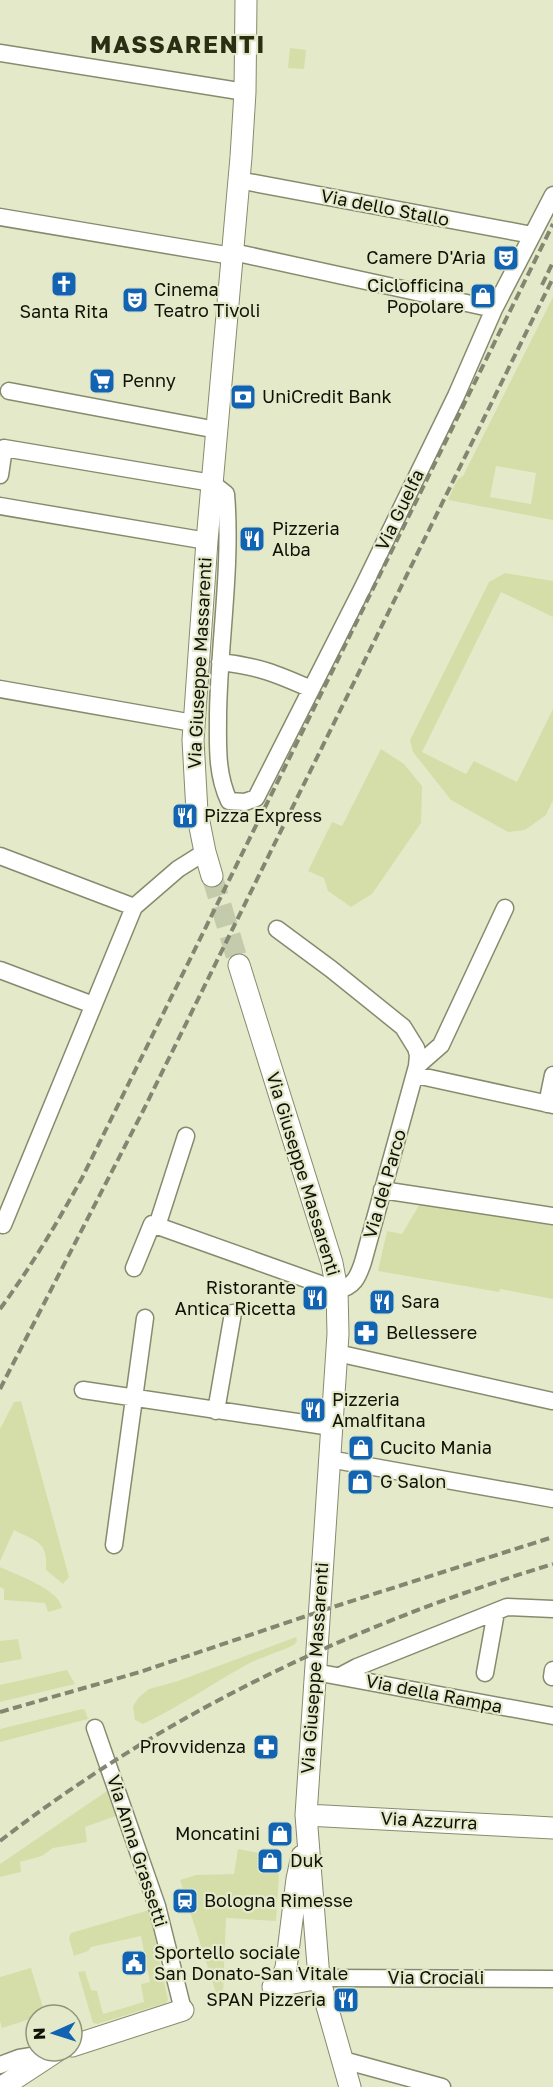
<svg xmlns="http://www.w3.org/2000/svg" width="553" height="2087" viewBox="0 0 553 2087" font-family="'Golos Text',sans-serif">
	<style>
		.green { fill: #d5dea9; fill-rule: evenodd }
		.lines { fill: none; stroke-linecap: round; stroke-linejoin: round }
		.major-tunnel { stroke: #c4caac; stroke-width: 21; stroke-dasharray: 21 10; stroke-linecap: butt }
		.minor-casing { stroke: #868b6d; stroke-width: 19 }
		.major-casing { stroke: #868b6d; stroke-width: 23 }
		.minor { stroke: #fff; stroke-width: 16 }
		.major { stroke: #fff; stroke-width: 21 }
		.rail { stroke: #838670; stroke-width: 4; stroke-dasharray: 9 4.5; stroke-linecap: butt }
		.labels { text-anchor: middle; stroke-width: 4.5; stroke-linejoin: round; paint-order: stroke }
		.street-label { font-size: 18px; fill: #111207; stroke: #e4eac9 }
		.poi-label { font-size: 18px; fill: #111207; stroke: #e4eac9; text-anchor: start }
		.district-label { font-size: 24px; font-weight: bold; letter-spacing: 1.5px; fill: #2a2e13; stroke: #e4eac9 }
	</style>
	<rect width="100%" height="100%" fill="#e4eac9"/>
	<path class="green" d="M290,48L306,50L304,69L288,68Z
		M553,297V520L448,500L457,480L463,476ZM496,466L536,473L531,504L490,497Z
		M505,573L553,581V617L501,592L422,752L466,774L474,761L517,782L553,709V800L546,815L525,830L508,832L451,800L413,752L410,740L489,582Z
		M381,749L404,764L422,786L421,823L372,894L351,907L328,891L324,878L308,871L332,822L342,826Z
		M421,1202L553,1226V1299L500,1289L499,1292L378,1271L387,1231L402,1234Z
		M21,1401L69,1577L63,1584L46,1570C48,1541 37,1542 14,1530L0,1561V1429L14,1402Z
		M0,1567C17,1575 59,1589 62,1608L48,1612L45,1603L4,1600V1589L0,1587Z
		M296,1637L297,1641L294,1645C279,1652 261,1657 246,1665C212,1684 179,1707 143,1724L135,1720L133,1706L139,1697L149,1689L178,1681Z
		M18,1639L22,1659L0,1663V1641Z
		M67,1670L75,1684L0,1702V1685Z
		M82,1709L85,1710L88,1719L0,1742V1729Z
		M107,1791L116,1816L85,1827L87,1842L53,1848L42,1856L20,1862L21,1872L0,1877V1880V1864Z
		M238,1849L280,1857L276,1921L226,1918L223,1994L217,1996L180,1880L196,1875L234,1874Z
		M149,1910L168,2000L166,2003L97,2024L93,2023L78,1972L85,1971L91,1990L97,1991L103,2014L144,2002L141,1984L150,1982L141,1936L91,1947L88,1951L74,1956L69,1938L71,1933Z
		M31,1968L45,2014L36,2015V2017L2,2028L0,2021V1977Z"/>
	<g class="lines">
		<path class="major-tunnel" d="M212,876L239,965"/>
		<g class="minor-casing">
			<path id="minor" d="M0,53L245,92
				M238,180L532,235
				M0,217L232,256
				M233,252L494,309
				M9,391L217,430
				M0,475L4,448L212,483L226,494C232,568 219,641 218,715C218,745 216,773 229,801L245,802L256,798L363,587L456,396L494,309L553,195
				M0,506L207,541
				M220,662C258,666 277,674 311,689
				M0,689L193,723
				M0,856L134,907
				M277,929L331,969L403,1027L416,1048L418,1055L417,1066
				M0,970L93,1005
				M416,1075L553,1105
				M547,1104L553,1075
				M382,1190L553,1216
				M3,1225L134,907L178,869L205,852
				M157,1226L186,1136
				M134,1268L152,1224L337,1290C354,1287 358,1277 363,1262L417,1066L441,1045L505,908
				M337,1353L552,1401
				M83,1390L331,1427
				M216,1411L233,1313
				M329,1459L553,1499
				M114,1545L145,1318
				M315,1672L553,1716
				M485,1673L496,1612
				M340,1676L357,1667L507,1607L553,1609
				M552,1677L553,1670
				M95,1728L157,1906L183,2010
				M319,1978L553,1979
				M343,2060L442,2087
				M0,2065L19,2058L50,2053"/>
		</g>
		<g class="major-casing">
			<path id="major" d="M212,876L205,852L197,812L193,740L207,541L241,157L245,92L246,0
				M239,965L332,1263L337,1290L338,1334L306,1815L319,1978L350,2087
				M306,1815L553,1828
				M273,1987L282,1978L286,1968L297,1879L302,1856
				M273,1987L319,1978
				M72,2046L183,2010
				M2,2087L57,2051"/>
		</g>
		<use href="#minor" class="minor"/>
		<use href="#major" class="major"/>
		<path class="rail" d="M542,285L553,262
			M0,1309C31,1267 57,1223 82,1178L553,224
			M0,1389L143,1111L553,278
			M0,1712L140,1672L333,1607L553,1537
			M0,1841C167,1712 352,1625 553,1564"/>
	</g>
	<defs>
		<g id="theatre-square" transform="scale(1.35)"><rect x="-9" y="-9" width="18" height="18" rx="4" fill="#1263b1" stroke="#e4eac9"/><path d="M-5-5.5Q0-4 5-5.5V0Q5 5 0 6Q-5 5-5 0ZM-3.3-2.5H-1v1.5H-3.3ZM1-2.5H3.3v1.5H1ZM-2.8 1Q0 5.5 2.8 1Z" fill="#fff"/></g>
		<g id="church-square" transform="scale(1.35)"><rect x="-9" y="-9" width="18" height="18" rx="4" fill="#1263b1" stroke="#e4eac9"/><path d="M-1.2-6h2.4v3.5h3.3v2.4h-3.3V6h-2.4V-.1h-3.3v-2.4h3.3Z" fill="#fff"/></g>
		<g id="shop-square" transform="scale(1.35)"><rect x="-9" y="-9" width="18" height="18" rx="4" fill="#1263b1" stroke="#e4eac9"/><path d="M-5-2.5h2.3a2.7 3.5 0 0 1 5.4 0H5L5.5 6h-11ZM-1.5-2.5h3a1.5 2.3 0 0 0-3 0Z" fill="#fff"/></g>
		<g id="supermarket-square" transform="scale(1.35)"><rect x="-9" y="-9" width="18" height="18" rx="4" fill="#1263b1" stroke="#e4eac9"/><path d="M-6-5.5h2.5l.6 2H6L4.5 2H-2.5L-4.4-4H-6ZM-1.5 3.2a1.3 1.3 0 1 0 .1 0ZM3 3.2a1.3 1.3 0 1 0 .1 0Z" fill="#fff"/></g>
		<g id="bank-square" transform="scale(1.35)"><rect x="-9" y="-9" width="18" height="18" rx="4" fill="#1263b1" stroke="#e4eac9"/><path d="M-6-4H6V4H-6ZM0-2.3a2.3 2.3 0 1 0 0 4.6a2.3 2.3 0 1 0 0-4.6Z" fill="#fff"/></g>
		<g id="restaurant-square" transform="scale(1.35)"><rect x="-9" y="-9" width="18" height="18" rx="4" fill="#1263b1" stroke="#e4eac9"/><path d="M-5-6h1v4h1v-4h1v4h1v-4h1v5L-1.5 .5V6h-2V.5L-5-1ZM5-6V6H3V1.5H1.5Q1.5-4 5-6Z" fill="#fff"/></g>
		<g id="pharmacy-square" transform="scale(1.35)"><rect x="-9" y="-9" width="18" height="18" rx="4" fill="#1263b1" stroke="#e4eac9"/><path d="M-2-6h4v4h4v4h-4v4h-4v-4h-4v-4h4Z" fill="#fff"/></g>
		<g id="station-square" transform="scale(1.35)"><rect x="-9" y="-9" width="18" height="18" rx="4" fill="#1263b1" stroke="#e4eac9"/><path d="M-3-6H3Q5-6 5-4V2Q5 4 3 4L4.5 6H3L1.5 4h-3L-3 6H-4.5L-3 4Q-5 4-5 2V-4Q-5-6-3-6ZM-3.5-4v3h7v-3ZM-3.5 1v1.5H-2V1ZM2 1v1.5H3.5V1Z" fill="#fff"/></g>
		<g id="civic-square" transform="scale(1.35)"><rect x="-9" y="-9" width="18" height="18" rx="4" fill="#1263b1" stroke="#e4eac9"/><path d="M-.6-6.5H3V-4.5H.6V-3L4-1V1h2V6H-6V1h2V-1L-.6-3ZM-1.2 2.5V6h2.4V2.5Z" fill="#fff"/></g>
	</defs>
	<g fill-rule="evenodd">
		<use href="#theatre-square" x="506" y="258"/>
		<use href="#church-square" x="64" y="284"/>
		<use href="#shop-square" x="483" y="296"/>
		<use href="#theatre-square" x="135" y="300"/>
		<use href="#supermarket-square" x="102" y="381"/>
		<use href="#bank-square" x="243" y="397"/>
		<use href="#restaurant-square" x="252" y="539"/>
		<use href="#restaurant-square" x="185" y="816"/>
		<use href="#restaurant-square" x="315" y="1298"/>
		<use href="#restaurant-square" x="382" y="1302"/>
		<use href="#pharmacy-square" x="366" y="1333"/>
		<use href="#restaurant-square" x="313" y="1410"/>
		<use href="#shop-square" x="361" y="1448"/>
		<use href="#shop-square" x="360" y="1482"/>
		<use href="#pharmacy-square" x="266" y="1747"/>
		<use href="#shop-square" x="280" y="1834"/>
		<use href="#shop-square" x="270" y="1861"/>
		<use href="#station-square" x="185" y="1901"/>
		<use href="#civic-square" x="134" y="1963"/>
		<use href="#restaurant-square" x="346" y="2000"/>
	</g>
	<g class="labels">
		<g class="street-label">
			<text transform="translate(385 208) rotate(11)" y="6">Via dello Stallo</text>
			<text transform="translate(400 510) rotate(-64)" y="6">Via Guelfa</text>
			<text transform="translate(200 663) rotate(-87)" y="6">Via Giuseppe Massarenti</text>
			<text transform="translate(303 1174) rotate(73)" y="6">Via Giuseppe Massarenti</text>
			<text transform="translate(385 1184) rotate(-74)" y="6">Via del Parco</text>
			<text transform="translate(315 1668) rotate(-86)" y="6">Via Giuseppe Massarenti</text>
			<text transform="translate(434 1694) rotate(11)" y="6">Via della Rampa</text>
			<text transform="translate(429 1821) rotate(3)" y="6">Via Azzurra</text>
			<text transform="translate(137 1851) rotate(72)" y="6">Via Anna Grassetti</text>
			<text x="436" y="1984">Via Crociali</text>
		</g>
		<g class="poi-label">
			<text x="486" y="264" text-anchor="end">Camere D'Aria</text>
			<text x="464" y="292" text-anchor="end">Ciclofficina<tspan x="464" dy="21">Popolare</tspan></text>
			<text x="154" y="296">Cinema<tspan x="154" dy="21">Teatro Tivoli</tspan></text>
			<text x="64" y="318" text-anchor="middle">Santa Rita</text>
			<text x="122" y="387">Penny</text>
			<text x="262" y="403">UniCredit Bank</text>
			<text x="272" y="535">Pizzeria<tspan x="272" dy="21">Alba</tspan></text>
			<text x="204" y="822">Pizza Express</text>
			<text x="296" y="1294" text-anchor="end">Ristorante<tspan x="296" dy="21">Antica Ricetta</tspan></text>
			<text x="401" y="1308">Sara</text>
			<text x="386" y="1339">Bellessere</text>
			<text x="332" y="1406">Pizzeria<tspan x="332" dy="21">Amalfitana</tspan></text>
			<text x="380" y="1454">Cucito Mania</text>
			<text x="380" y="1488">G Salon</text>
			<text x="246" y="1753" text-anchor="end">Provvidenza</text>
			<text x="260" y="1840" text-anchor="end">Moncatini</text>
			<text x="290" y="1867">Duk</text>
			<text x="204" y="1907">Bologna Rimesse</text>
			<text x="154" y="1959">Sportello sociale<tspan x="154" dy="21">San Donato-San Vitale</tspan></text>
			<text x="326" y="2006" text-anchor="end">SPAN Pizzeria</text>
		</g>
		<g class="district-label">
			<text x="178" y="53">MASSARENTI</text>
		</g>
	</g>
	<g transform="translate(54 2033) rotate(267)"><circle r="28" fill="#e4eac9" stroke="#90947b" stroke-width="1.5"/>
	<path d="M0-4.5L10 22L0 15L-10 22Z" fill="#1263b1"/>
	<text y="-9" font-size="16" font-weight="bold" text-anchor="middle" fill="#111207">N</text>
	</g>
</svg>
